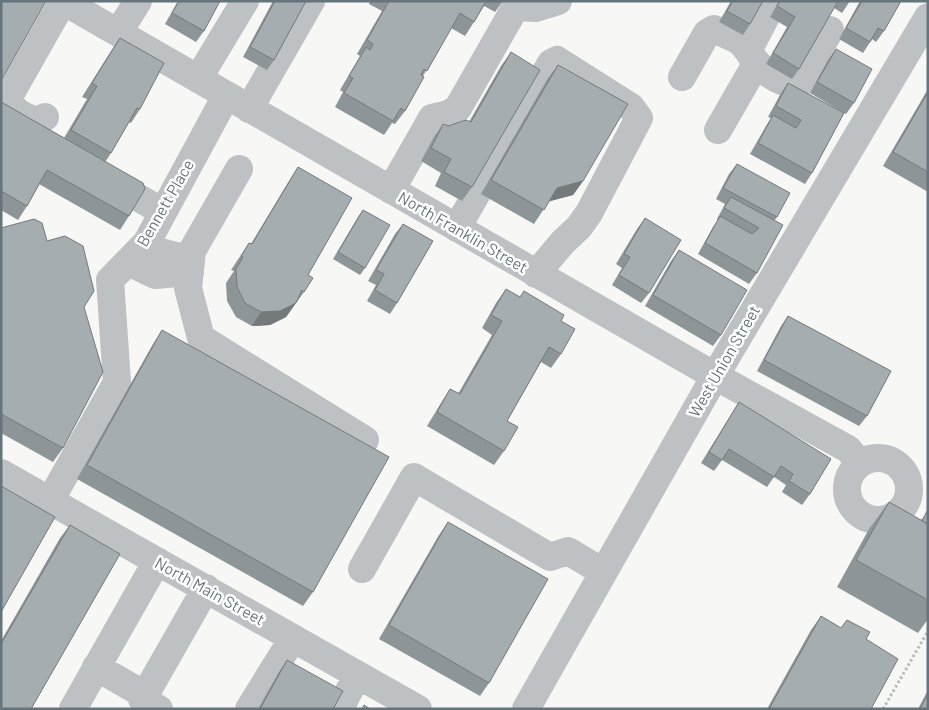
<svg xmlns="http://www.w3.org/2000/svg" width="929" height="710" viewBox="0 0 929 710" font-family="Barlow,sans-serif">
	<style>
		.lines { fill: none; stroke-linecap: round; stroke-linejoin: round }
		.path { stroke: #b7bbbc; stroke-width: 3; stroke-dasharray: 2.5 2.5; stroke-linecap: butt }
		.minor { stroke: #bdc1c4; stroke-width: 28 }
		.wall { fill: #8e9598 }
		.shaded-wall { fill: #74797c }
		.building { fill: #a5adb1; stroke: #74797c }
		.labels { text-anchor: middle; stroke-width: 5; stroke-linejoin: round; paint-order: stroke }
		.street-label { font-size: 16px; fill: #66757c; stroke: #fff }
	</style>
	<rect width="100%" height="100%" fill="#f7f7f5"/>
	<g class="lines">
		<path class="path" d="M883,709L928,631"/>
		<path class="minor" d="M63,1L715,376L848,449L860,463
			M516,7L535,8L558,1
			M118,33L138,1
			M748,51C758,67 779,87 800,83L830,30
			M682,77L707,33L714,29L740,41L748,51L774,1
			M198,79L245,1
			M249,109L311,1
			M45,117L38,121C23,117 15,112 7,100L63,1
			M718,130L756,64
			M239,169L192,251L188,288L201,338L365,440
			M108,180L163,212
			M391,190L432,118L449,114L458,108L519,1
			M457,228L551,63L557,60L631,107L639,118L589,213L579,227L563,242L536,274
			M142,247L191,260
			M128,262L155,275L190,272
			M847 489a31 31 0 1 1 62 0a31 31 0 1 1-62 0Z
			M1,473L418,709
			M50,501L117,382L110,280L147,242L226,96
			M362,569L414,477L550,557L568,551L603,572
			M96,667L145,695L142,699L159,709
			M145,695L206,588
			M73,709L157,561
			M249,709L293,638
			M340,709L357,675
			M526,709L715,376L928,17"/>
	</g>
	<path class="wall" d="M178,1H220L204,31L196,42L165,24Z
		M273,1H306L274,60L267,70L243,57Z
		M370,1H503L495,12L484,6L474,22L465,36L451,28L423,76L405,111L395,124L392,123L384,135L335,107L343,92L340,90L360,56L357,54L382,11L369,4Z
		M731,1H763L750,24L743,35L719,22Z
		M779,1H850L842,13L834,8L799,69L792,79L766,64L787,27L770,17Z
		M860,1H901L884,31L876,42L872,39L863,53L839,39Z
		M120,38L140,109L131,123L129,122L111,153L105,162L129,216L120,230L39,184L27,206L18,220L1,210V102L64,138L87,99L82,97L111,51Z
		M836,49L854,103L846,114L810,93L828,60Z
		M511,52L472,187L462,201L435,186L441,173L421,161L434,137L443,124L448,126L469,122L501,66Z
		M558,65L583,181L573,195L549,201L534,224L481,194L548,78Z
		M788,83L844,113L812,173L805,184L750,154L766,126L771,118L768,117L781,93Z
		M928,89V192L883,166Z
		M737,164L777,217L774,221L757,273L749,284L698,254L713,227L718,220L717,219L725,204L716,199L729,174Z
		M298,167L308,275L304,292L286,317L270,325L252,326L236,317L227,301L226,283L234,271L231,270L249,243L251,244L289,181Z
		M363,210L365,268L360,275L333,259L358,217Z
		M645,218L649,293L641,303L612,285L622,268L616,264L637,229Z
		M403,224L397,303L390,314L367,301L376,285L368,281L395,234Z
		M1,228L47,241L84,307L63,448L53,462L1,433Z
		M679,250L721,335L713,346L645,306L671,261Z
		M506,289L520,297L524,291L561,321V354L551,368L541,362L507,421L504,451L494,465L427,426L441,403L450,389L458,394L492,335L482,328L496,303Z
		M788,316L867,416L859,426L757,371L781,326Z
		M162,330L313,592L303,606L77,479L153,344Z
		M739,402L810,494L802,505L782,492L786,485L774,477L767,487L722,460L714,471L701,463L732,413Z
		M889,502L921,520L928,512V619L918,633L837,587L869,529Z
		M448,522L489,683L480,696L379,639L439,535Z
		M70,525L1,709V641L60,538Z
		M821,616L841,628L866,639L871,709H767L811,630Z
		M287,660L333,709H258L280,670Z
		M928,690V709H918Z"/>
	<path class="shaded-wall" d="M583,181L573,195L547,202L557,188Z
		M296,303L286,317L270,325L252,326L261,312Z"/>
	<path class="building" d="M1,1H46L1,81Z
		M179,1H220L204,31L172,13Z
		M275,1H306L274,60L250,47Z
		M389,1H486L474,22L460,13L427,71L424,69L421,75L424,77L405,111L401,108L393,121L344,93L353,78L349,76L366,47L370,50L373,44L367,40Z
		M733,1H763L750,24L727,11Z
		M780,1H838L799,69L773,53L795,17L777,6Z
		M862,1H901L884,31L878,28L870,42L846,28Z
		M120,38L164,63L140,109L137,108L111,153L71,130L97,86L92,83Z
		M836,49L872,69L854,103L817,82Z
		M511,52L540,70L472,187L444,172L451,159L431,148L443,124L448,126L466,120L471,122Z
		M558,65L628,104L583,181L557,188L544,210L491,180Z
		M788,83L844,113L812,173L758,143L773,115L796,128L801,120L776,106Z
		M928,92V172L893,152Z
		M1,102L143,183L145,189L129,216L47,170L27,206L1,191Z
		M737,164L790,193L777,217L723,188Z
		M298,167L352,198L308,275L313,278L304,292L302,290L296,303L280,311L261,312L245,303L237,287L236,269L243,257L241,256L249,243L252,244Z
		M731,197L783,225L757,273L705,243L720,216L752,234L759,228L724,208Z
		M363,210L390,225L365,268L338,252Z
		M645,218L681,240L649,293L619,275L630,257L624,254Z
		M34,219L42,223L47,241L65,236L83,246L94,291L84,307L103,372L63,448L1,414V228Z
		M403,224L433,241L397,303L375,290L384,274L376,270Z
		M679,250L747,290L721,335L653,295Z
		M506,289L520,297L524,291L564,315L561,321L575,329L561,354L549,347L507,421L518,427L504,451L437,412L450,389L460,394L502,321L491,315Z
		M788,316L891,371L867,416L764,360Z
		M162,330L389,457L313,592L87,465Z
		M739,402L831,459L810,494L789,481L793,474L781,466L774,477L729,449L722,460L709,452Z
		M1,486L55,517L1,612Z
		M889,502L928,524V600L856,560Z
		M927,511L928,512V524L922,521Z
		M448,522L548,579L489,683L389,625Z
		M70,525L120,554L31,709H1V644Z
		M821,616L841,628L847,620L870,632L866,639L898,659L871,709H769Z
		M287,660L343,691L333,709H260Z
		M928,694V709H920Z
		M364,705L370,709H362Z"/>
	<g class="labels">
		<g class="street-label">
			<text transform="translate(165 203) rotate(-60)" y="6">Bennett Place</text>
			<text transform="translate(463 232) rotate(30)" y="6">North Franklin Street</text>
			<text transform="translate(724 361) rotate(-60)" y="6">West Union Street</text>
			<text transform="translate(210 591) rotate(29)" y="6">North Main Street</text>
		</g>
	</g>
	<rect width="929" height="710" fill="none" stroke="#66757c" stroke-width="5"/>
</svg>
